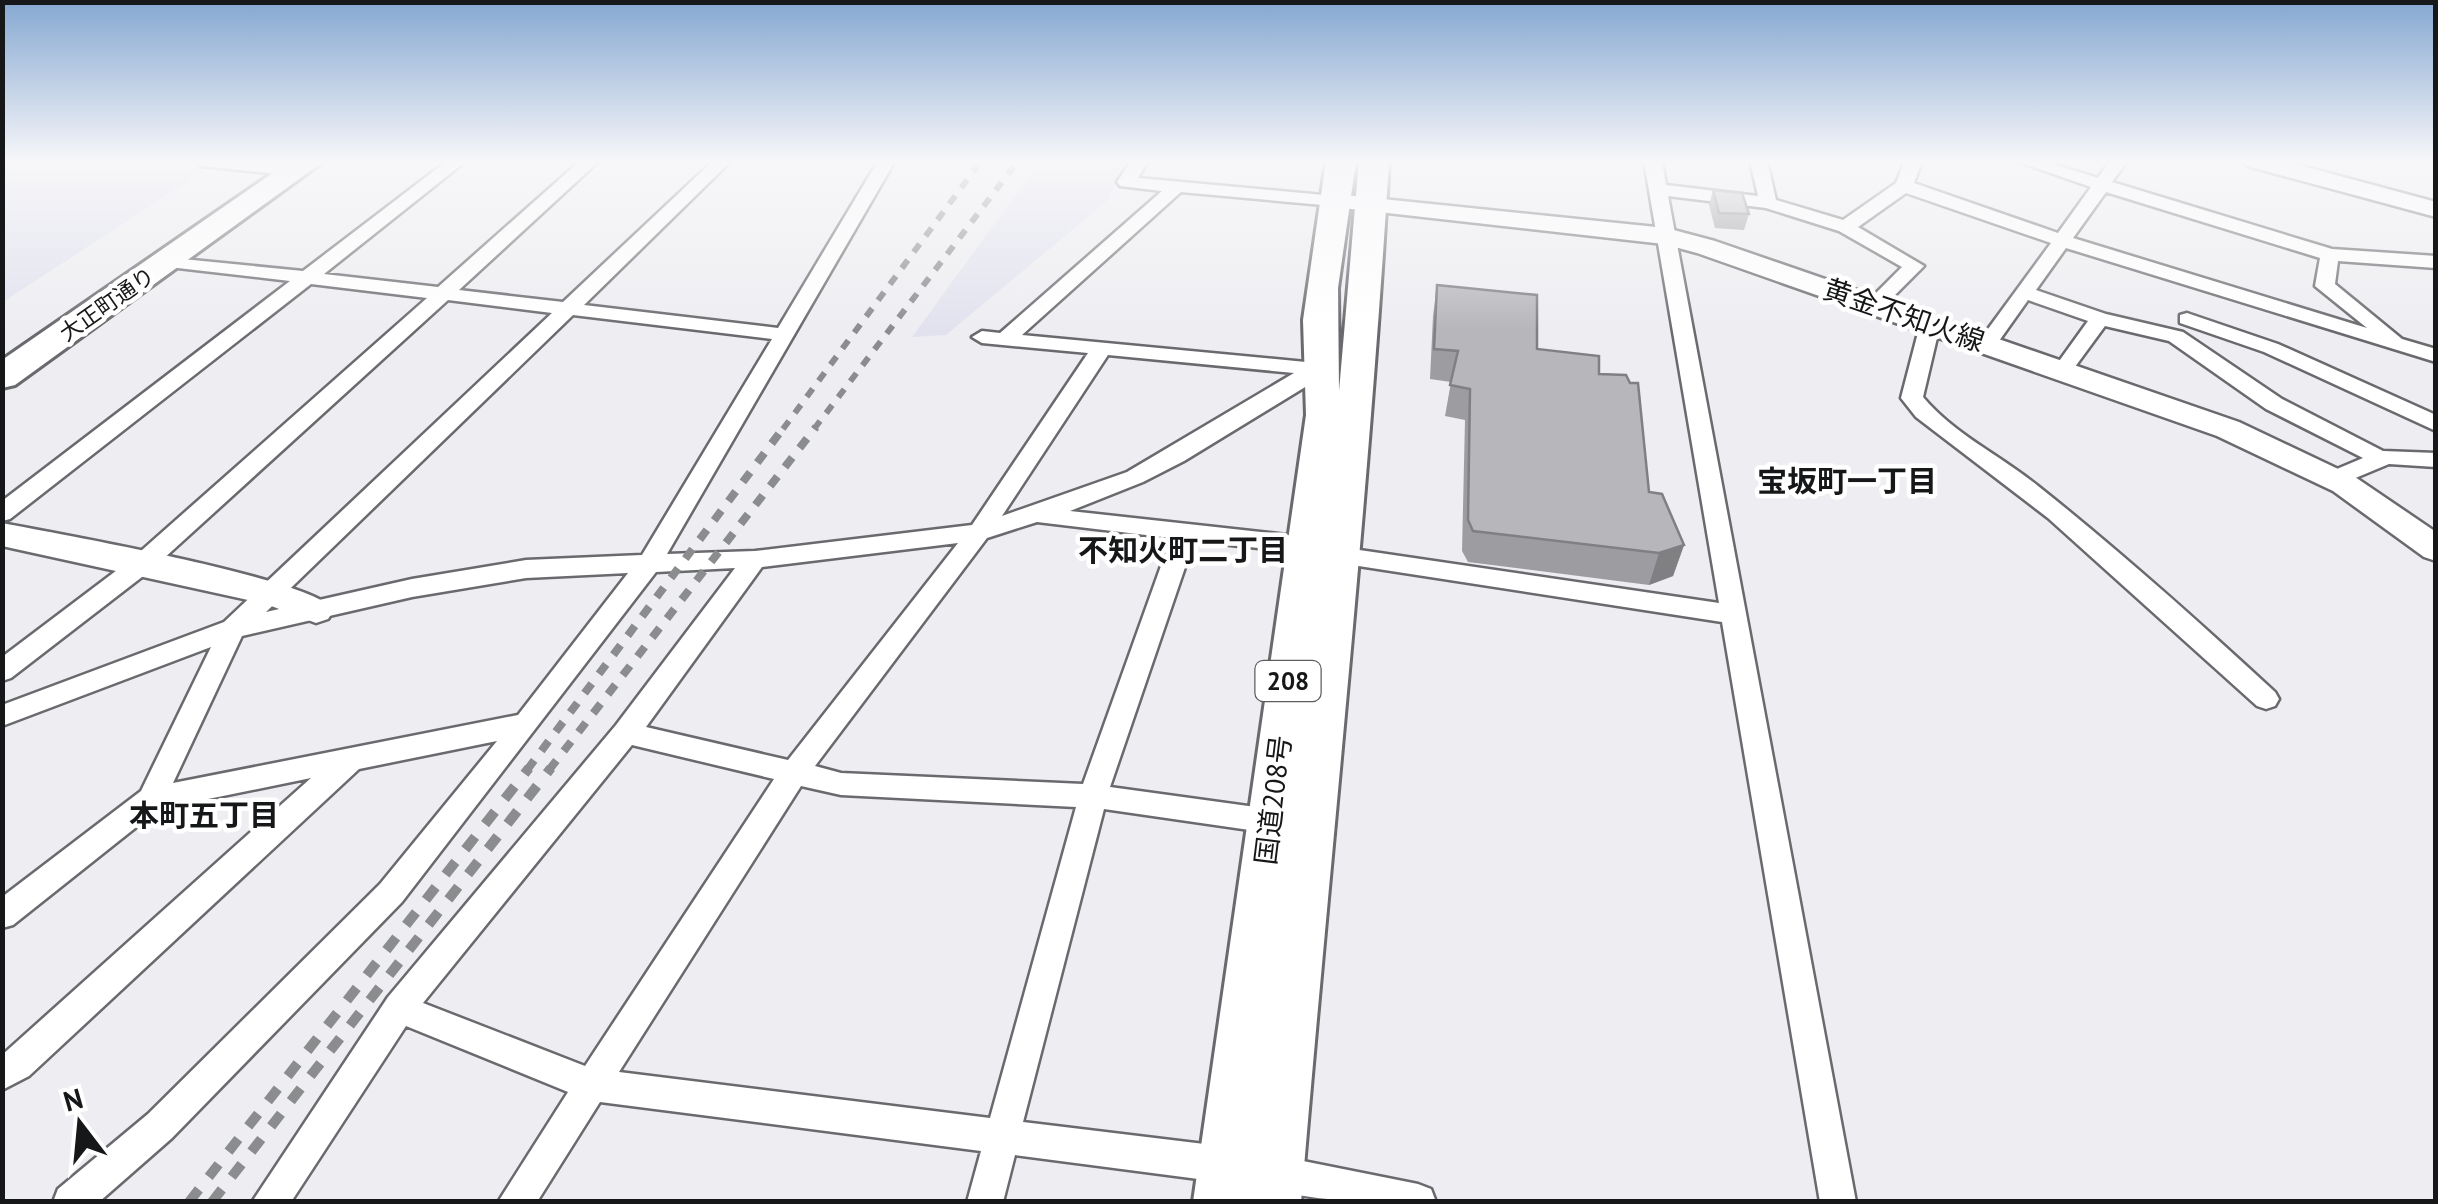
<svg xmlns="http://www.w3.org/2000/svg" width="2438" height="1204" viewBox="0 0 2438 1204" font-family="'PT Sans','Noto Sans JP',sans-serif">
	<style>
		.built { fill: #e1e2ee }
		.lines { fill: none; stroke-linecap: round; stroke-linejoin: round }
		.street-casing { stroke: #696a6d; stroke-width: 5 }
		.secondary-casing { stroke: #696a6d; stroke-width: 5 }
		.highway-casing { stroke: #696a6d; stroke-width: 6 }
		.street { fill: #fff; fill-rule: evenodd }
		.secondary { fill: #fff; fill-rule: evenodd }
		.highway { fill: #fff; fill-rule: evenodd }
		.rail-far2 { stroke: #8b8c8e; stroke-width: 6; stroke-dasharray: 10 10; stroke-linecap: butt }
		.rail-far1 { stroke: #8b8c8e; stroke-width: 8; stroke-dasharray: 12 12; stroke-linecap: butt }
		.rail { stroke: #8b8c8e; stroke-width: 10; stroke-dasharray: 16 16; stroke-linecap: butt }
		.wall { fill: #9d9da1 }
		.shaded-wall { fill: #808083 }
		.building { fill: #b7b7bb; stroke: #808083; stroke-width: 2.5 }
		.labels { text-anchor: middle; stroke-width: 9; stroke-linejoin: round; paint-order: stroke }
		.far-street-label { font-size: 22px; fill: #161718; stroke: #fff }
		.shield { fill: #fff; stroke: #5c5d5d; stroke-width: 2.5 }
		.shield-label { font-size: 25px; font-weight: bold; fill: #161718 }
		.street-label { font-size: 28px; fill: #161718; stroke: #fff }
		.neighbourhood-label { font-size: 30px; font-weight: bold; fill: #161718; stroke: #fff }
	</style>
	<rect width="100%" height="100%" fill="#eeeef2"/>
	<path class="built" d="M3,161H132L205,170L3,302Z
		M1040,161H1127L1107,201L946,335L912,337Z"/>
	<g class="lines">
		<g class="street-casing">
			<path id="street" d="M194,161C221,161 284,156 305,171L296,176L202,166Z
				M447,161H466L324,274L438,287L580,161H599L459,290L563,302L713,161H731L584,305L778,328L878,161H895L667,554L755,551L972,525L1088,353L982,343L972,337L982,331L1000,333L1162,191L1120,186L1117,182L1131,161H1148L1138,178L1334,196L1343,201L1334,206L1181,192L1022,335L1316,363L1333,370L1184,461L1143,482L1070,511L1305,537L1339,547L1719,603L1644,161H1662L1666,185L1758,196L1750,161H1767L1776,200L1843,220L1896,183L1905,161H1922L1914,183L2058,233L2091,187L2016,161H2043L2098,178L2110,161H2127L2112,182L2332,249L2436,256V268L2338,261L2335,284L2402,339L2436,349V362L2066,248L2036,290L2106,314L2183,332L2282,399L2383,451L2436,453V467L2389,464L2341,484H2325L2322,479L2325,474L2363,458L2266,409L2169,341L2105,326L2069,375H2055L2052,371L2088,321L2028,300L1994,348H1980L1977,344L2051,243L1906,193L1858,227L1924,266L1881,309L1874,311L1864,305L1902,267L1839,231L1766,208L1668,196L1856,1202H1820L1722,622L1339,563L1304,553L1194,541L1110,787L1278,810L1288,813L1292,822L1288,831L1278,834L1104,809L1023,1122L1229,1147L1241,1153L1247,1165L1241,1177L1229,1183L1015,1155L1003,1202H967L981,1151L600,1102L537,1202H498L568,1092L406,1026L291,1202H252L388,997L616,725L735,568L656,572L402,902L172,1138L99,1202H53L58,1189L148,1114L380,884L497,741L359,769L29,1076L2,1090V1055L311,778L159,809L13,925L2,928V897L141,791L211,647L2,726V705L224,622L552,313L448,300L151,570L11,678L2,681V657L133,558L427,298L311,284L10,519L2,521V501L290,281L169,267L162,265V257L303,271ZM2106,192L2320,258L2315,286L2367,328L2073,238ZM573,315L772,339L642,555L526,560L412,579L266,612ZM1108,355L1294,373L1127,472L1002,516ZM1037,522L1171,538L1083,784L841,773L815,766L987,538ZM958,543L788,760L646,727L762,567ZM628,573L518,715L173,783L242,636L412,597L526,578ZM632,745L774,779L585,1066L423,1003ZM801,786L841,795L1076,807L990,1118L619,1072Z
				M2187,313L2278,344L2436,415V431L2264,352L2180,323V315Z
				M1930,319L1940,325L1923,397C1955,435 2000,455 2038,486C2120,551 2198,621 2275,692L2279,699L2275,706L2266,709L2257,706L2048,518L1916,417L1901,398L1920,325Z
				M1273,1155L1418,1184L1431,1189L1436,1202C1378,1202 1315,1204 1261,1185L1255,1173L1261,1161Z"/>
		</g>
		<g class="secondary-casing">
			<path id="secondary" d="M2243,161H2284L2436,202V217L2247,166Z
				M1334,194L1666,228L1715,241L2239,422L2355,477L2436,532V561L2424,557L2333,491L2217,436L1697,253L1664,244L1325,206L1322,201L1325,196Z
				M2,523C53,533 316,579 334,610L328,619L316,623L266,604L2,546Z"/>
		</g>
		<g class="highway-casing">
			<path id="highway" d="M290,161H324L15,385L2,388V360Z
				M1326,161H1356L1338,288L1339,391L1359,161H1389C1368,509 1330,855 1301,1202H1193L1306,415L1303,320Z"/>
		</g>
		<use href="#street" class="street"/>
		<use href="#secondary" class="secondary"/>
		<use href="#highway" class="highway"/>
		<path class="rail-far2" d="M783,429L981,161
			M814,429L1018,161"/>
		<path class="rail-far1" d="M527,770L784,427
			M549,770L816,427"/>
		<path class="rail" d="M189,1202L529,768
			M212,1202L551,768"/>
	</g>
	<path class="wall" d="M1713,190L1749,214L1744,230L1715,228L1709,205Z
		M1437,285L1537,349L1599,374L1649,492L1684,545L1673,576L1649,585L1468,562L1462,551L1465,420L1445,416L1451,382L1430,379L1433,316Z"/>
	<path class="shaded-wall" d="M1684,545L1673,576L1649,585L1659,553Z"/>
	<path class="building" d="M1713,190L1742,193L1749,214L1719,213Z
		M1437,285L1537,295V349L1599,356V374L1626,375L1630,383H1638L1649,492L1662,494L1684,545L1659,553L1473,531L1468,520L1470,389L1450,385L1458,351L1434,349Z"/>
	<linearGradient id="sky" x2="0" y2="1"><stop stop-color="#85a7d1"/><stop offset="0.49" stop-color="#f7f7f9"/><stop offset="1" stop-color="#f7f7f9" stop-opacity="0"/></linearGradient>
	<rect width="2438" height="330" fill="url(#sky)"/>
	<g class="labels">
		<g class="far-street-label">
			<text transform="translate(107 304) rotate(-35)" y="8">大正町通り</text>
		</g>
		<rect class="shield" x="1255.5" y="661" width="65" height="40" rx="8"/>
		<g class="shield-label">
			<text x="1288" y="690">208</text>
		</g>
		<g class="street-label">
			<text transform="translate(1904 315) rotate(19)" y="10">黄金不知火線</text>
			<text transform="translate(1273 800) rotate(-83)" y="10">国道208号</text>
		</g>
		<g class="neighbourhood-label">
			<text x="1847" y="492">宝坂町一丁目</text>
			<text x="1183" y="561">不知火町二丁目</text>
			<text x="204" y="826">本町五丁目</text>
		</g>
	</g>
	<rect width="2438" height="1204" fill="none" stroke="#161718" stroke-width="10"/>
	<g transform="translate(80 1124) rotate(344)" stroke="#ffffff" stroke-width="8" paint-order="stroke">
	<path d="M0-8L18 38L0 25L-18 38Z" fill="#161718"/>
	<text y="-15" font-size="28" font-weight="bold" text-anchor="middle" fill="#161718">N</text>
	</g>
</svg>
